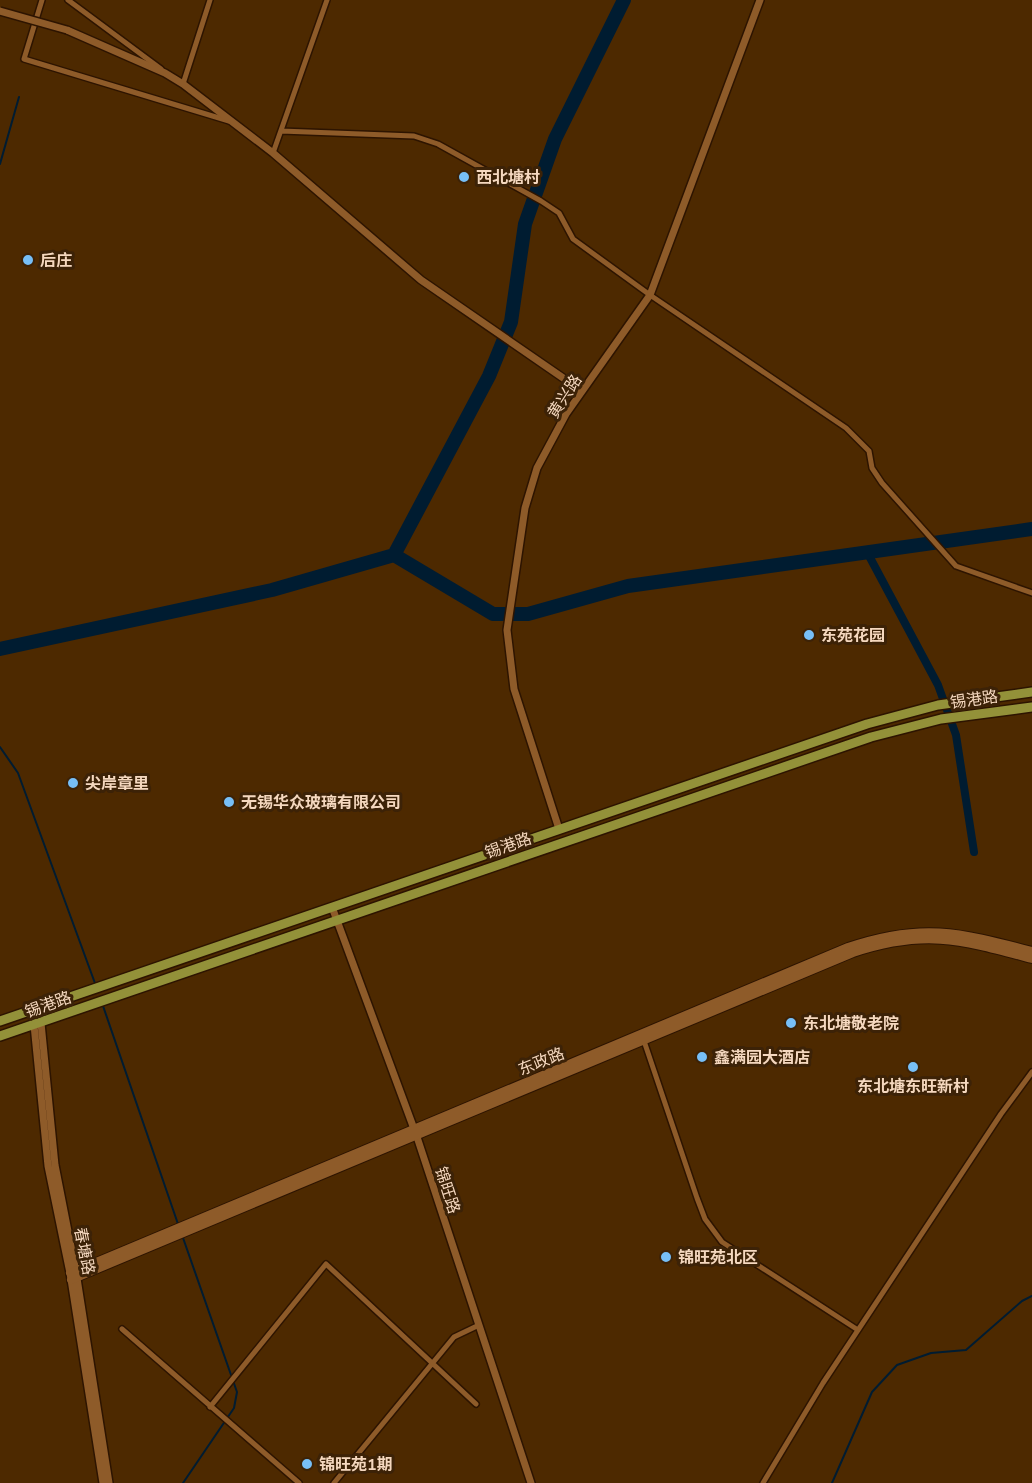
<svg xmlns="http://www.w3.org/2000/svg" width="1032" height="1483" viewBox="0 0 1032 1483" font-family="'Nunito Sans','Noto Sans SC',sans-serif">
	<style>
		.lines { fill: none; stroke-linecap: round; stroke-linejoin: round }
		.stream { stroke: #001c31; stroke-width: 2 }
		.canal { stroke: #001c31; stroke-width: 8 }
		.river { stroke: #001c31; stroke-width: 14 }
		.minor-casing { stroke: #2d1400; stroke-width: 8 }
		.tertiary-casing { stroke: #2d1400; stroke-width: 10 }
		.secondary-casing { stroke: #2d1400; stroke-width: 10 }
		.primary-casing { stroke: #2d1400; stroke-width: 12 }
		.minor { stroke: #8e5b29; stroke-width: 5 }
		.tertiary { stroke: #8e5b29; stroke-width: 7 }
		.secondary { stroke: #8e5b29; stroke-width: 8 }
		.primary { stroke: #939139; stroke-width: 9 }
		.tertiary-bridge-casing { stroke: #2d1400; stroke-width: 10; stroke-linecap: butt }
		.tertiary-bridge { stroke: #8e5b29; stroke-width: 7 }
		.poi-dot { fill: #77bff7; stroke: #3c2207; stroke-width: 2 }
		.labels { text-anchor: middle; stroke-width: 6; stroke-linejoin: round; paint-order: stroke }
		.poi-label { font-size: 16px; font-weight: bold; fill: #f5d8bf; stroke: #3c2207; text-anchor: start }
		.street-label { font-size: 16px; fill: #f5d8bf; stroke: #3c2207 }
	</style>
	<rect width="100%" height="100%" fill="#4d2900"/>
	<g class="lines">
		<path class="stream" d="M0,164L19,97
			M0,747L18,773L96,986
			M102,1003L178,1224
			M182,1235L237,1392L234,1408L183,1483
			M832,1483L872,1392L897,1365L931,1353L966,1350L1022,1301L1032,1296"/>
		<path class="canal" d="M867,552L938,685L956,735L974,852"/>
		<path class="river" d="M394,555L489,376L511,322L525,224L555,139L624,0
			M0,649L272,590L394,555L493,614H528L628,586L1032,529"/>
		<g class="minor-casing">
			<path id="minor" d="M42,0L24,59L229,121
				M68,0L161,69
				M183,84L210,0
				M281,131L414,136L438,144L541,201L559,213L573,239L650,295L846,428L869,451L872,468L882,483L956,566L1032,593
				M273,153L327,0
				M643,1038L697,1198L705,1219L722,1242L858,1330
				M122,1329L299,1483
				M210,1407L326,1264L476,1404
				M334,1483L454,1337L477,1326
				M763,1483L823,1383L1001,1114L1032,1072"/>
		</g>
		<g class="tertiary-casing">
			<path id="tertiary" d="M67,30L165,73L183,84L273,153L421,280L582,391
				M559,829L514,689L507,630L525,508L537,468L566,414L650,295L760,0
				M332,907L417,1137L531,1483
				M41,1023L55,1165L76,1272L109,1483
				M34,1025L48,1166L70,1273L103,1483"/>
		</g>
		<g class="secondary-casing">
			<path id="secondary" d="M70,1273L848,947C922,922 959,932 1032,951
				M71,1280L853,953C925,929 961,940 1032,959"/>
		</g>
		<g class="primary-casing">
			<path id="primary" d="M0,1021L867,724L938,705L1032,692
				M0,1036L871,737L941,719L1032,707"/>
		</g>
		<use href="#minor" class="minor"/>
		<use href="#tertiary" class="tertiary"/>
		<use href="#secondary" class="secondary"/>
		<use href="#primary" class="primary"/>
		<g class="tertiary-bridge-casing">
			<path id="tertiary-bridge" d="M0,11L67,30"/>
		</g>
		<use href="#tertiary-bridge" class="tertiary-bridge"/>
	</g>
	<g class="poi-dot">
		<circle cx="464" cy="177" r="6"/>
		<circle cx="28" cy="260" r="6"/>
		<circle cx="809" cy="635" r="6"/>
		<circle cx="73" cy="783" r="6"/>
		<circle cx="229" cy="802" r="6"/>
		<circle cx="791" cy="1023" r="6"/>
		<circle cx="702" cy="1057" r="6"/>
		<circle cx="913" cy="1067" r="6"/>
		<circle cx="666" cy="1257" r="6"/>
		<circle cx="307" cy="1464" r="6"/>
	</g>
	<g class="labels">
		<g class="poi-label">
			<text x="476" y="183">西北塘村</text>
			<text x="40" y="266">后庄</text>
			<text x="821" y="641">东苑花园</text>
			<text x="85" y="789">尖岸章里</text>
			<text x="241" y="808">无锡华众玻璃有限公司</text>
			<text x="803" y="1029">东北塘敬老院</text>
			<text x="714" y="1063">鑫满园大酒店</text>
			<text x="913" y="1092" text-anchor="middle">东北塘东旺新村</text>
			<text x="678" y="1263">锦旺苑北区</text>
			<text x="319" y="1470">锦旺苑1期</text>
		</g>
		<g class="street-label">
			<text transform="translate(564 396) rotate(-57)" y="6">黄兴路</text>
			<text transform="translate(974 699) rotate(-8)" y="6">锡港路</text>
			<text transform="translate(508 845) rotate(-19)" y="6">锡港路</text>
			<text transform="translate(48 1004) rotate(-20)" y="6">锡港路</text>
			<text transform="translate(541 1061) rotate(-22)" y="6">东政路</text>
			<text transform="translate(448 1190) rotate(72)" y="6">锦旺路</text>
			<text transform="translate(85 1251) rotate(79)" y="6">春塘路</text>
		</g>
	</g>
</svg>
